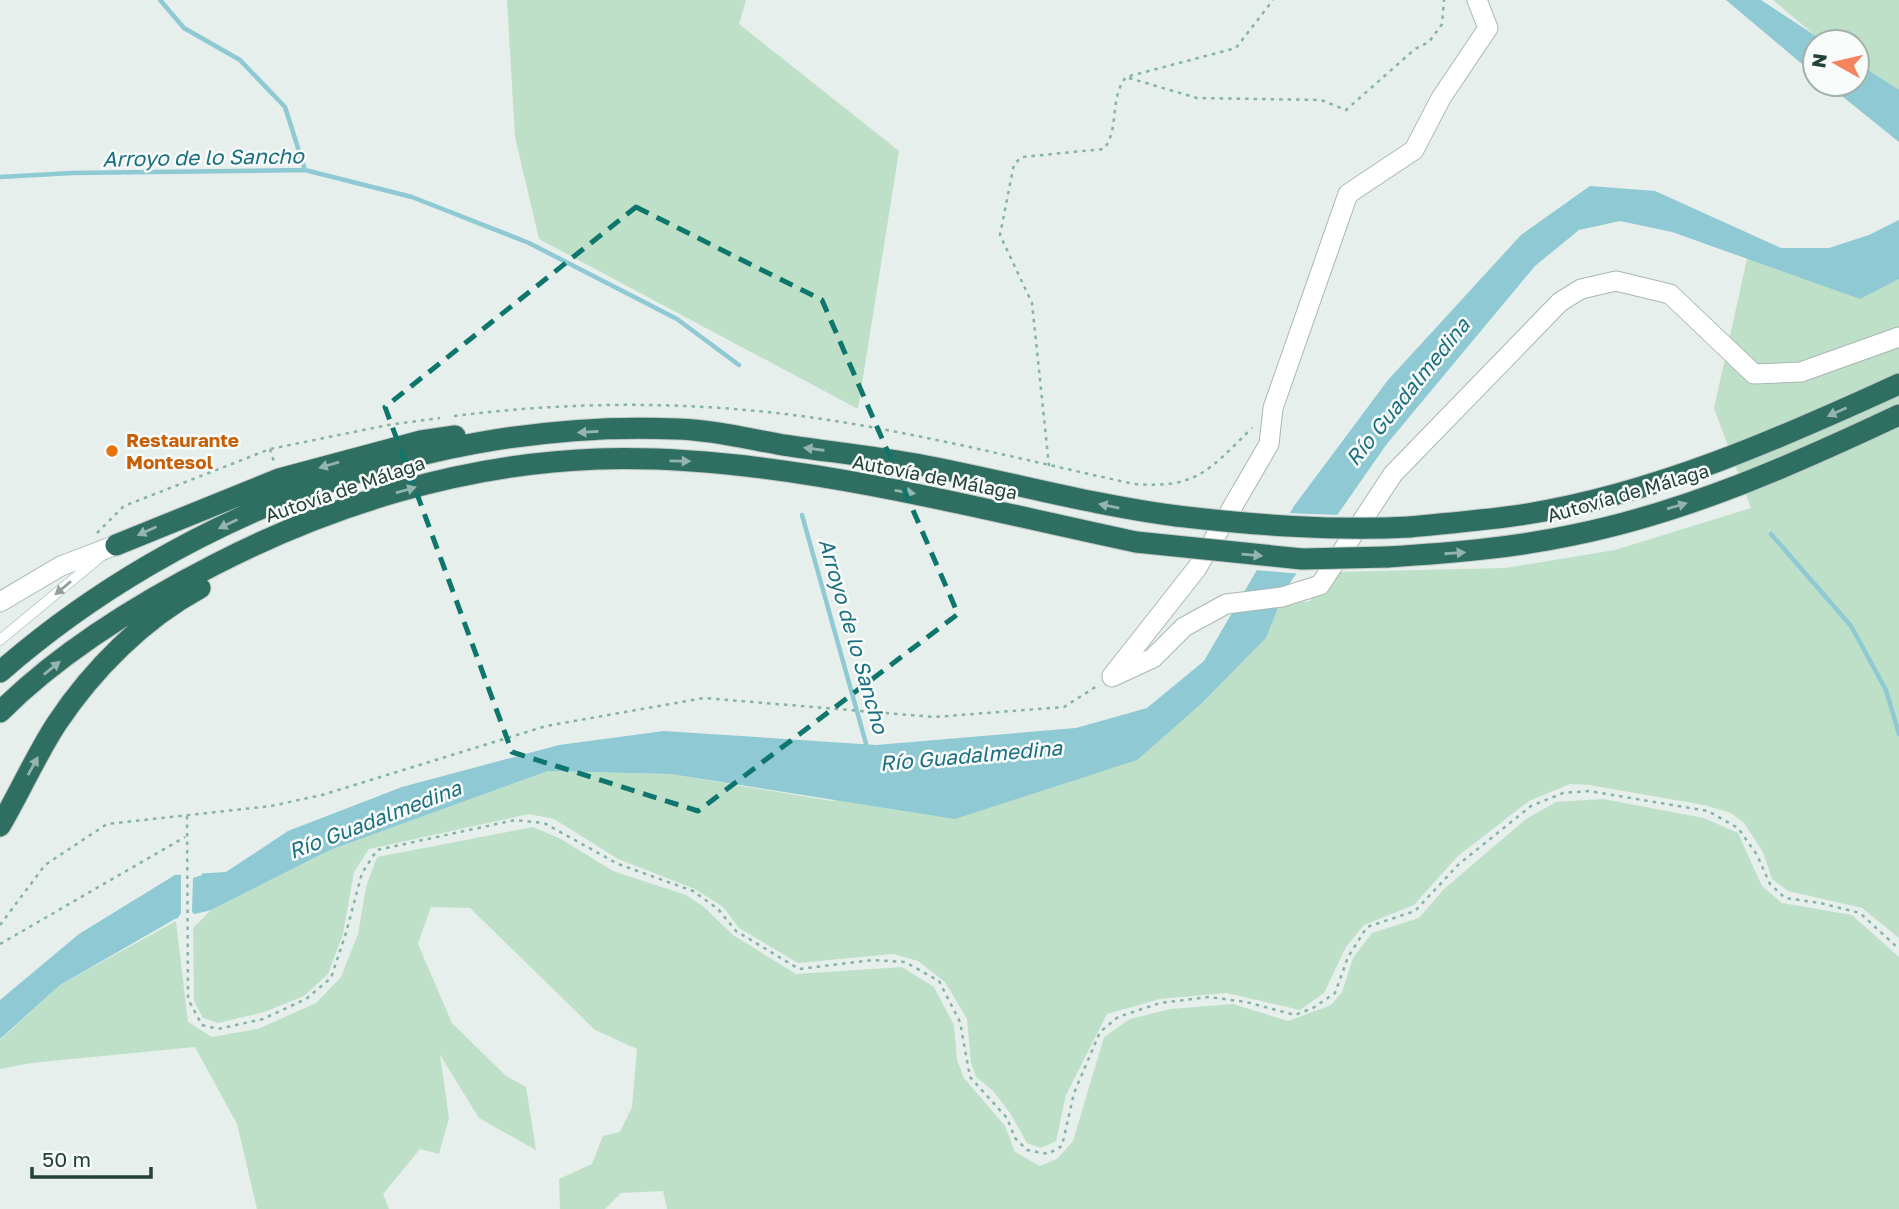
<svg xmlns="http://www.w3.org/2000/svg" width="1899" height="1209" viewBox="0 0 1899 1209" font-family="'Golos Text',sans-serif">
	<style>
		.green { fill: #bfe0c8 }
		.water { fill: #8ec9d4 }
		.pier { fill: #e6efeb }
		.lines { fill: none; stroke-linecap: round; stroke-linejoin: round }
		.stream { stroke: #8ec9d4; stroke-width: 4.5 }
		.lane-casing { stroke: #a8b8b2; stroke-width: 11 }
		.street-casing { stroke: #a8b8b2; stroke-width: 21 }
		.highway-casing { stroke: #c2cac8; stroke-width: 23 }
		.path { stroke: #86b3a5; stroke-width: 2.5; stroke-dasharray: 3.5 5; stroke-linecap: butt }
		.lane { stroke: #fff; stroke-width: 10 }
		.street { stroke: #fff; stroke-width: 19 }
		.highway { stroke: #2f6f62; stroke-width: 21 }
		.highway-bridge-casing { stroke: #c2cac8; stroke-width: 23; stroke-linecap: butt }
		.highway-bridge { stroke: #2f6f62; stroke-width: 21 }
		.oneway { fill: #93b5ae }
		.oneway2 { fill: #92a09c }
		.marked { fill: none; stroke: #0f766e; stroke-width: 5; stroke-dasharray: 14 9; stroke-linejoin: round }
		.food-dot { fill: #e8710a; stroke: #f7fbf9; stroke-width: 2.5 }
		.labels { text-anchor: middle; stroke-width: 5; stroke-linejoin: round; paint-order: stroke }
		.food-label { font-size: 19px; font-weight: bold; fill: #c56008; stroke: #f7fbf9; text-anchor: start }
		.street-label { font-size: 19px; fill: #24423a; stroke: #f7fbf9 }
		.water-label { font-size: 21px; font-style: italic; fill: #1c6f80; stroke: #f7fbf9 }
	</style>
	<rect width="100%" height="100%" fill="#e6efeb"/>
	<path class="green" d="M507,0H746L739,24L899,151L858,409L539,239L515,137Z
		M1773,0H1899V121L1857,71V42H1823Z
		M1749,250L1899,254V938L1862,908L1788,891L1772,879L1763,852L1744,823L1731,813L1704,805L1589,785L1570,784L1529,801L1458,856L1414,905L1364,925L1346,947L1324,993L1300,1010L1226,993L1160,999L1107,1014L1066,1095L1056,1141L1041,1148L1027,1143L1010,1113L993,1091L976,1077L971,1063L967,1019L945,982L918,961L893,954L798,963L739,928L723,907L695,889L618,859L554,819L529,814L369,849L354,872L343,934L328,974L304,996L264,1012L218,1023L203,1018L194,1001L193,928L211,910L330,850L548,771L670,774L832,801L1202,703L1266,638L1279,605L1310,601L1334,572L1505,568L1615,550L1751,508L1714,408Z
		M1603,799L1704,818L1738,833L1762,886L1782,903L1852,915L1899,957V1209H667L663,1191L621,1193L605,1209H560L559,1179L592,1164L603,1136L620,1132L632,1107L637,1049L595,1030L470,908L431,907L418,944L452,1023L506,1076L526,1087L536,1150L479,1118L440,1055L449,1118L439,1154L420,1149L383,1194L389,1209H257L237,1124L195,1047L31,1063L0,1069V1040L60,985L176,921L188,1022L212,1037L258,1029L316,1003L341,977L358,934L366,887L377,857L533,827L561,839L613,871L686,895L704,907L733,935L796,974L902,967L934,987L954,1025L957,1060L964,1078L1005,1126L1015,1152L1040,1166L1057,1159L1073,1141L1104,1037L1130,1019L1170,1009L1233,1004L1288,1021L1331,1005L1342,992L1353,958L1372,933L1419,918L1444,889L1526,819L1556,802Z"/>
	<path class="water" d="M1726,0H1761L1825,42H1815V75Z
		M1857,63L1899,90V142L1827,84H1857Z
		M1590,186L1655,191L1781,248H1829L1869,235L1899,220V279L1860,299L1672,232L1620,221L1579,230L1535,266L1386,445L1285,590L1266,638L1202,703L1137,760L955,819L670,774L548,771L330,850L211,910L175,919L60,985L0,1039V1000L79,934L175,875L226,872L288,831L402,787L559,745L664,731L876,745L1076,728L1147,708L1204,661L1294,506L1388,380L1521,235Z"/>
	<path class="pier" d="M1286,513L1341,515L1301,574L1255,570Z
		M202,870V875L193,878L192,912L197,917L176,921L181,913V871Z"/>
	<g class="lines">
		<path class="stream" d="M160,0L184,28L240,60L285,107L305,170
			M0,177L72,173L305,170L412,197L529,243L677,319L739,365
			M802,515L867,747
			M1771,534L1851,626L1886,690L1899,734"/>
		<g class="lane-casing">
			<path id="lane" d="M0,640L99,558"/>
		</g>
		<g class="street-casing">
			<path id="street" d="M0,602L61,566L116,545
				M1112,676L1197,568L1269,444L1273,408L1348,194L1414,150L1441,98L1488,28L1477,0
				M1112,677L1153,658L1184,627L1226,604L1282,597L1320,585L1393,474L1560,302L1581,289L1616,281L1670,294L1754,374L1801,372L1899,337"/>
		</g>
		<g class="highway-casing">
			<path id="highway" d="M1410,527C1449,523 1489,520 1527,514C1657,493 1781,438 1899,384
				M116,545L279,479L421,441L455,436
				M1387,557C1450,553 1512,548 1573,535C1687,512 1795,464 1899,415
				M0,672C182,513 435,418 678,429C713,430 749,439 783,445C831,452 879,457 926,466C1010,482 1092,505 1177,516
				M0,712C60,652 138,604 214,565C332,504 464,464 597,459C772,453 965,506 1136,542
				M0,826C20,792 36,755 57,723C93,669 143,619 200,588"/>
		</g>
		<path class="path" d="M1129,78L1197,98L1321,100L1346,110L1415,49L1429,42L1442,24L1444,0
			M454,416C589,399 725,401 859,425C951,441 1042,464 1134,484C1197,489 1209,470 1252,428
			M270,449L274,462
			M1049,466L1032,303L1000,235L1014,164L1022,157L1104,149C1120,128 1109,98 1126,77L1236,48L1273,0
			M97,533L124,506L270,449L388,425L440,418
			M187,816L188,999L202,1025L218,1029L263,1019L306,999L331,978L346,933L362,873L377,850L515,820L544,823L618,864L693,891L718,909L736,931L799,969L873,960L905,962L939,981L960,1022L970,1077L1007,1118L1015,1138L1027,1150L1048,1154L1062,1146L1074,1093L1100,1032L1118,1017L1160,1003L1209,997L1246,1002L1295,1015L1313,1008L1335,993L1348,957L1367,927L1415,911L1459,864L1531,806L1563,793L1589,791L1708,811L1738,828L1757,855L1770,884L1785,898L1820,903L1860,913L1899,949
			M0,925L45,865L107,824L271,806L322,795L546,726L704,698L934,717L1064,707L1097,686
			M0,944L185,837"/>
		<use href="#lane" class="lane"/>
		<use href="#street" class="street"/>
		<use href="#highway" class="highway"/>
		<g class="highway-bridge-casing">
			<path id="highway-bridge" d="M1177,516C1255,525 1331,531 1410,527
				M1136,542L1302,559L1387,557"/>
		</g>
		<use href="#highway-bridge" class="highway-bridge"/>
	</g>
	<defs><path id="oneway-solid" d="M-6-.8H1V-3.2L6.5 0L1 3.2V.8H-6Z" transform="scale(1.75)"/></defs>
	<g class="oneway">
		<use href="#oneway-solid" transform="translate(1837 412) rotate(156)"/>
		<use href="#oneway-solid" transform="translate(588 432) rotate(177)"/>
		<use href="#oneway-solid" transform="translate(814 449) rotate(-172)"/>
		<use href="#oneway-solid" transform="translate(680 461) rotate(1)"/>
		<use href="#oneway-solid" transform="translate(329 465) rotate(164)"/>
		<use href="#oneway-solid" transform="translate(406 490) rotate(-16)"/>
		<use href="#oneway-solid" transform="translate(905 492) rotate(9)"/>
		<use href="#oneway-solid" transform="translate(1109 506) rotate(-168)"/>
		<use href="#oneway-solid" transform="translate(1677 506) rotate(-16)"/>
		<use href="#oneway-solid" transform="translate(228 524) rotate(154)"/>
		<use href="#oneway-solid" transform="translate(147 531) rotate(156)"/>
		<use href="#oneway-solid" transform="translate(1455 553) rotate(-4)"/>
		<use href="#oneway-solid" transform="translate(1252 555) rotate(5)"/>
		<use href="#oneway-solid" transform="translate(52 668) rotate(-39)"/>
		<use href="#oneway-solid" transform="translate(33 766) rotate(-61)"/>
	</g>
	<use class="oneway2" href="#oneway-solid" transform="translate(63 588) rotate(140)"/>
	<path class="marked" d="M636,207L822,300L958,614L698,811L512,752L385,407Z"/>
	<circle class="food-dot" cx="112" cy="451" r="7"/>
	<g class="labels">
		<g class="food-label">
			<text x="126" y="447">Restaurante<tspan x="126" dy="22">Montesol</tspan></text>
		</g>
		<g class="street-label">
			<text transform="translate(935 477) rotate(11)" y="7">Autovía de Málaga</text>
			<text transform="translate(345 489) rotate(-19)" y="7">Autovía de Málaga</text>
			<text transform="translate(1628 493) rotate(-16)" y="7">Autovía de Málaga</text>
		</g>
		<g class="water-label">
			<text transform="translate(203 158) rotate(-1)" y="7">Arroyo de lo Sancho</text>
			<text transform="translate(1408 392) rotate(-51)" y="7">Río Guadalmedina</text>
			<text transform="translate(853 636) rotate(74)" y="7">Arroyo de lo Sancho</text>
			<text transform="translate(971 756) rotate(-5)" y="7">Río Guadalmedina</text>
			<text transform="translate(375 820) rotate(-21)" y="7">Río Guadalmedina</text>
		</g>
	</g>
	<g transform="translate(1836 63) rotate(278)"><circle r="33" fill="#f7fbf9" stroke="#a3b1ad" stroke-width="2"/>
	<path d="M0-5L12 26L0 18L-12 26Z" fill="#f4845f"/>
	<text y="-10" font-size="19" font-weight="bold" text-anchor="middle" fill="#24423a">N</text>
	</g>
	<path d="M32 1167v10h119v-10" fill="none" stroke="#24423a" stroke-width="3.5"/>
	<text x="42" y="1167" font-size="21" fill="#24423a" stroke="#f7fbf9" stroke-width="5" paint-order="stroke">50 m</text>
</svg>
